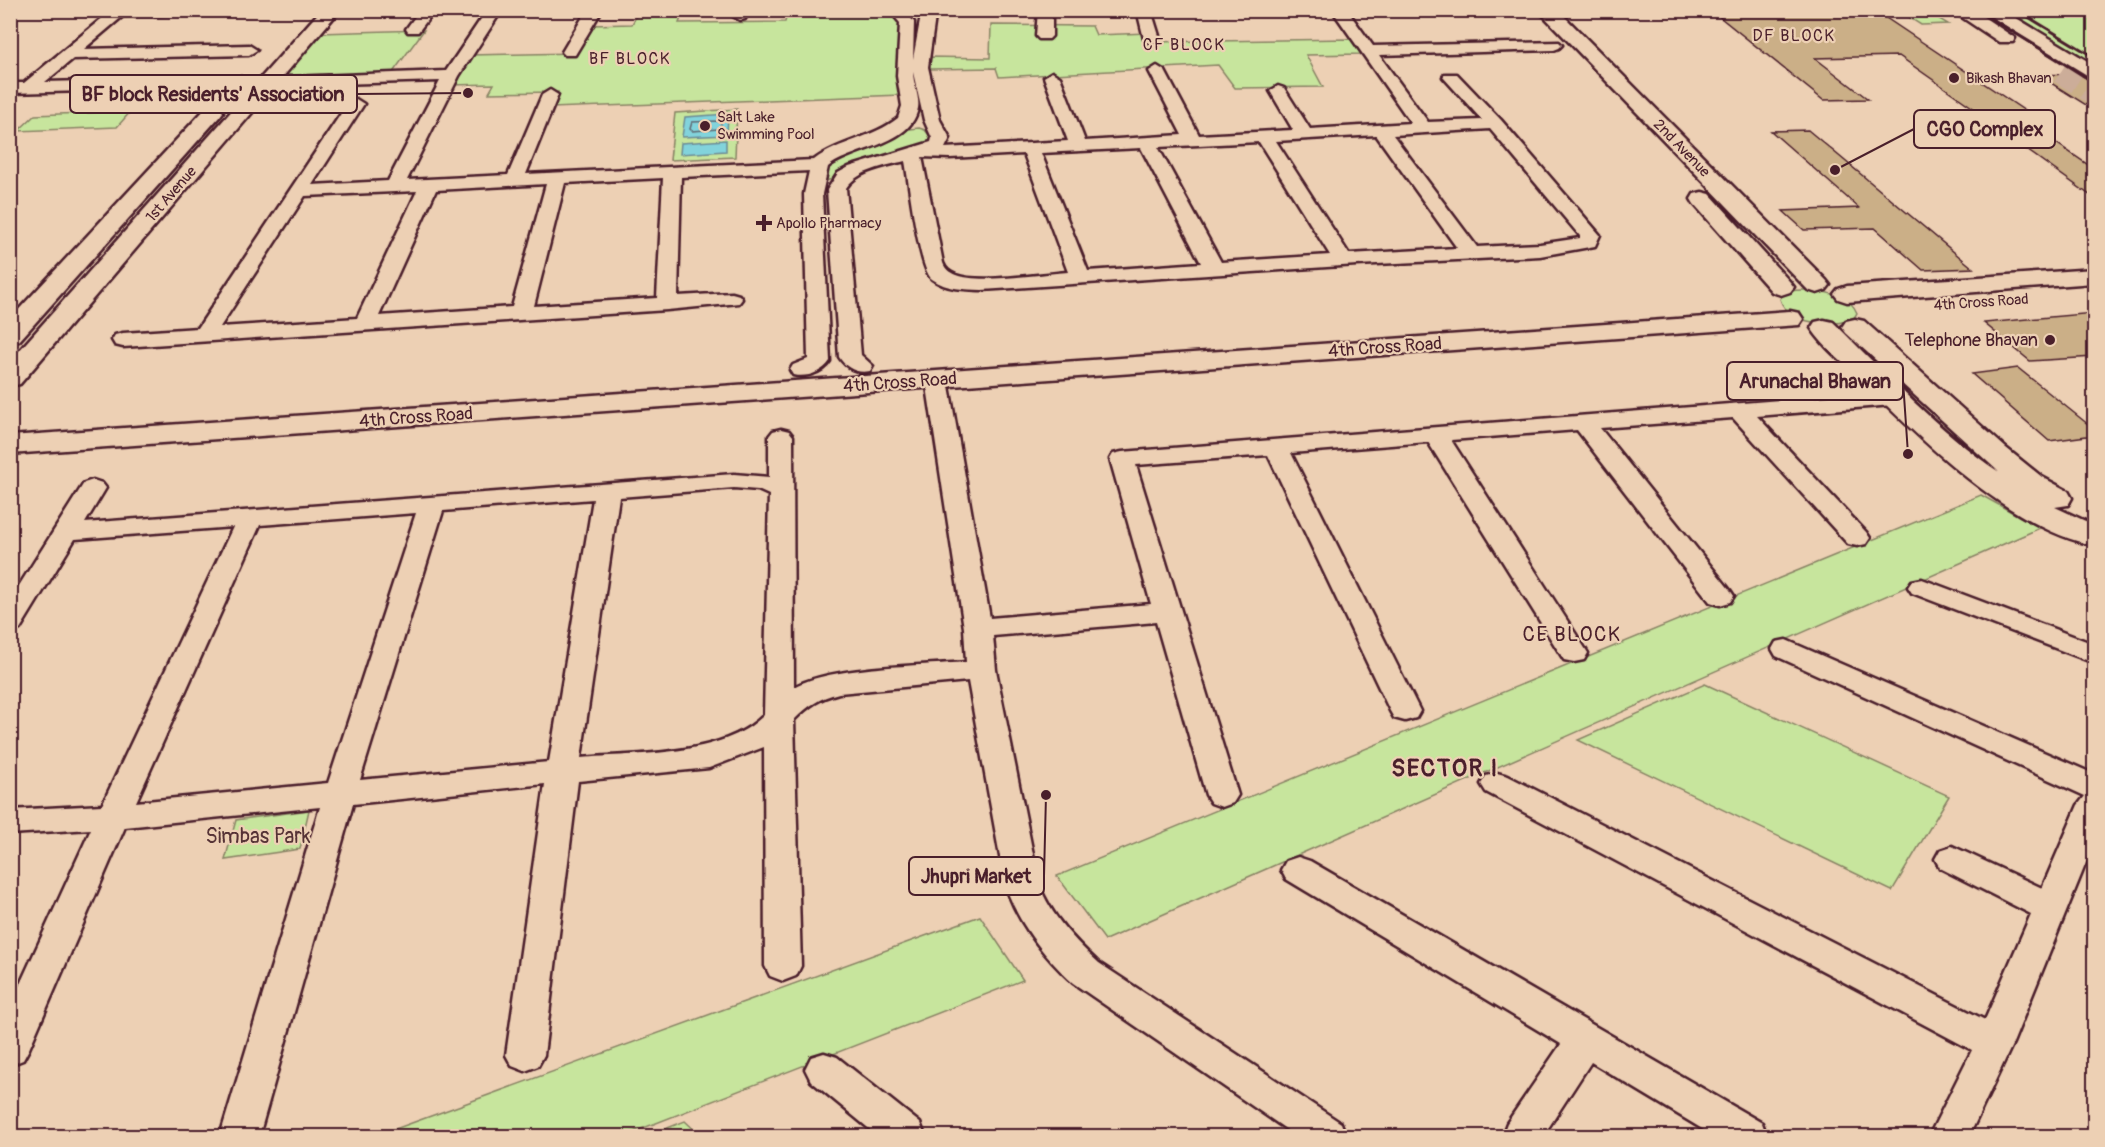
<svg xmlns="http://www.w3.org/2000/svg" width="2105" height="1147" viewBox="0 0 2105 1147" font-family="Pangolin,sans-serif">
	<style>
		.green { fill: #c7e59d; stroke: #888264; stroke-width: 1.5 }
		.water { fill: #82d3db; stroke: #6c8b95; stroke-width: 1.5 }
		.lines { fill: none; stroke-linecap: round; stroke-linejoin: round }
		.shore { stroke: #606771; stroke-width: 1.5 }
		.building { fill: #cbaf87; stroke: #4a1f2b; stroke-width: 1.5 }
		.secondary-tunnel { stroke: #ccad99; stroke-width: 20; stroke-dasharray: 20 10; stroke-linecap: butt }
		.minor-casing { stroke: #4a1f2b; stroke-width: 5 }
		.tertiary-casing { stroke: #4a1f2b; stroke-width: 5 }
		.secondary-casing { stroke: #4a1f2b; stroke-width: 5 }
		.minor { fill: #edd0b4; fill-rule: evenodd }
		.tertiary { fill: #edd0b4; fill-rule: evenodd }
		.secondary { fill: #edd0b4; fill-rule: evenodd }
		.rail { stroke: #4a1f2b; stroke-width: 3 }
		.poi-dot { fill: #4a1f2b; stroke: #edd0b4; stroke-width: 2 }
		.labels { text-anchor: middle; stroke-width: 4.5; stroke-linejoin: round; paint-order: stroke }
		.far-poi-label { font-size: 15px; fill: #4a1f2b; stroke: #edd0b4; text-anchor: start }
		.far-street-label { font-size: 15px; fill: #4a1f2b; stroke: #edd0b4 }
		.far-neighbourhood-label { font-size: 16px; letter-spacing: 1.5px; fill: #4a1f2b; stroke: #edd0b4 }
		.poi-label { font-size: 18px; fill: #4a1f2b; stroke: #edd0b4; text-anchor: end }
		.street-label { font-size: 18px; fill: #4a1f2b; stroke: #edd0b4 }
		.neighbourhood-label { font-size: 20px; letter-spacing: 1.5px; fill: #4a1f2b; stroke: #edd0b4 }
		.near-park-label { font-size: 21px; fill: #563336; stroke: #edd0b4 }
		.district-label { font-size: 24px; font-weight: bold; letter-spacing: 1.5px; fill: #4a1f2b; stroke: #edd0b4 }
		.leader { fill: none; stroke: #4a1f2b; stroke-width: 2 }
		.callout-dot { fill: #4a1f2b; stroke: #edd0b4; stroke-width: 2 }
		.callout { fill: #edd0b4; stroke: #4a1f2b; stroke-width: 2 }
		.callout-label { font-size: 20px; text-anchor: middle; font-weight: bold; fill: #4a1f2b }
	</style>
	<rect width="100%" height="100%" fill="#edd0b4"/>
	<filter id="ink" filterUnits="userSpaceOnUse"><feTurbulence type="fractalNoise" baseFrequency=".0167" numOctaves="2"/><feDisplacementMap in="SourceGraphic" scale="12" xChannelSelector="R" yChannelSelector="G"/><feConvolveMatrix kernelMatrix="1 2 1 2 8 2 1 2 1" color-interpolation-filters="sRGB"/></filter>
	<g filter="url(#ink)">
		<path class="green" d="M788,10L889,11L895,14L900,22L902,95L551,108L558,92L489,93L494,84L450,85L470,55L577,53L591,25L632,24L639,11H684L679,23L785,22Z
			M1899,11H1926L1948,24L1921,25Z
			M1997,11H2094V67Z
			M991,25L1092,26L1096,35L1148,33L1149,42L1351,39L1361,54L1306,55L1323,87L1235,88L1218,65L999,77L996,68L930,69L928,57L990,58Z
			M424,30L391,75L279,79L319,33Z
			M737,109L735,157L670,160L675,113Z
			M131,111L117,127L18,131L35,115Z
			M919,128L925,130L932,139L930,143L858,163L832,179L826,181L829,166L836,160L901,130Z
			M1811,290C1827,292 1851,296 1857,313L1854,318C1835,329 1787,324 1780,299C1786,288 1800,290 1811,290Z
			M1981,495L2040,528L1105,940L1057,876Z
			M1705,684L1949,796L1892,891L1578,740Z
			M309,810L300,849L225,860L236,820Z
			M980,916L1023,980L623,1136H376Z
			M685,1121L701,1136H647Z"/>
		<path class="water" d="M728,114L727,135L682,137L685,117Z
			M726,140V151L680,154L681,143Z"/>
		<g class="lines">
			<path class="shore" d="M718,121L721,124L719,129L692,131L690,129L692,122Z"/>
		</g>
		<path class="building" d="M1711,10H1751L1755,13L1874,10L2040,121H2024L2094,169V198L2013,140H2019L1899,56L1815,58L1868,99L1823,100Z
			M2078,74L2094,81V110L2038,75Z
			M1808,130L1973,268L1923,270L1875,228L1804,230L1783,211L1859,208L1771,131Z
			M2094,313V357L2030,361L1984,323Z
			M2018,368L2094,429V435L2049,441L1972,374Z"/>
		<g class="lines">
			<path class="secondary-tunnel" d="M2060,73L2094,95"/>
			<g class="minor-casing">
				<path id="minor" d="M112,10H199L192,14L123,16L84,49L249,45L257,50L249,55L73,59L45,82L241,77L249,82L241,87L10,93V83H24Z
					M420,10H435L418,32H408L406,29Z
					M487,10H502L459,76L407,180L508,175L542,95L550,90L558,95L526,174L814,160C839,141 873,138 898,118L902,106L897,76L900,23L889,10H904L914,22L913,59L922,10H936L928,67L940,120L950,138L945,148L1068,141L1044,77L1052,72L1060,77L1085,141L1182,135L1149,71L1157,66L1165,71L1199,135L1293,130L1270,91L1278,86L1284,88L1310,129L1411,123L1332,10H1347L1373,46L1559,42L1562,45L1559,48L1554,50L1379,55L1428,122L1482,120L1443,77L1445,74H1457L1501,120L1600,235L1595,246L1540,256L1357,265L982,290C965,289 947,290 932,279C919,270 909,182 905,161C886,166 858,170 846,188L861,355L873,366L870,371C857,374 846,368 839,357L827,190L838,173L849,167L931,142L932,138L924,120L913,72C913,84 920,97 918,108C911,146 853,147 828,167L822,194L830,361C822,373 806,378 793,375L790,370L793,365L808,359L804,194L809,171L681,177L678,296L732,293L739,295L742,299L739,303L667,310L123,347L115,345L112,340L115,335L123,333L198,328L350,100L356,99L364,104L312,185L388,181L440,81L269,86L261,81L263,78L446,71ZM1490,129L1580,236V238L1540,244L1477,247L1393,135ZM1376,135L1457,248L1349,254L1276,141ZM1259,142L1330,255L1221,262L1158,147ZM1141,148L1201,263L1088,271L1041,153ZM1024,154L1068,272C1041,274 979,284 956,275C949,272 946,270 943,263L922,157L950,158ZM663,178L657,298L534,306L565,183ZM546,184L512,307L379,316L436,190ZM417,191L357,318L220,327L305,196Z
					M587,10H602L575,55H565L562,52Z
					M735,10H749L745,19L740,20L733,16Z
					M1038,10H1052V36L1049,39H1039L1036,36Z
					M1137,10H1151L1160,39L1157,42H1147L1144,39Z
					M937,373L945,375L948,380L990,618L1151,604L1110,459L1113,454L1122,452L1893,391L1901,393L1905,398L1901,403L1893,405L1757,416L1866,532L1870,538L1866,544L1857,546L1848,544L1733,418L1600,428L1730,590L1734,596L1730,602L1720,605L1710,602L1577,430L1451,440L1588,653L1584,660L1574,662L1564,660L1428,442L1291,453L1420,711L1416,718L1405,721L1394,718L1390,711L1268,455L1136,465L1238,795L1233,803L1222,807L1211,803L1206,795L1156,622L993,636L996,670L1039,884C1050,915 1075,941 1099,963L1341,1123L1346,1136H1296L1073,983C1044,956 1017,922 1005,884L968,681L839,693C819,698 808,706 794,720L801,966L796,976L783,981L770,976L765,966L764,747L709,768L578,781L544,1055L538,1066L525,1071L512,1066L506,1055L545,784L353,804L259,1136H220L320,807L125,827L29,1049L23,1060L10,1065V1006L91,829L10,834V810L102,805L233,527L75,539L20,629L10,632V600L84,483L93,480L102,483L106,488L85,523L734,474L769,477V436L773,431L781,429L789,431L793,436L794,687C831,666 921,666 966,662L964,628L926,380L929,375ZM734,488L758,490L769,495L764,715C723,757 637,753 581,758L619,497ZM593,499L549,762L360,780L443,511ZM416,513L328,783L136,802L260,525Z
					M1922,579L2094,644V663L1912,593L1908,587L1912,581Z
					M1786,640L2094,774V843L2013,1043L1969,1136H1929L1972,1050L1486,792L1481,784L1486,776L1497,773L1508,776L1985,1020L2031,914L1940,868L1935,859L1940,850L1952,846L2042,888L2078,805L2085,796L1776,656L1772,649L1776,642Z
					M1298,857L1310,861L1762,1123L1767,1136H1714L1591,1062L1543,1136H1502L1507,1123L1561,1044L1286,879L1281,870L1286,861Z
					M824,1053L837,1057L920,1123L925,1136H878L811,1081L805,1069L811,1057Z"/>
			</g>
			<g class="tertiary-casing">
				<path id="tertiary" d="M1538,10H1558L1826,280L1830,285L1826,290L1817,293L1808,290Z
					M1702,192L1710,194L1790,282L1794,287L1790,292L1781,295L1772,292L1694,204L1691,199L1694,194Z
					M2094,269V283L1847,302L1838,299L1834,294L1838,289L1847,286Z
					M1790,311L1799,313L1803,319L1799,325L10,454V436Z
					M1855,319L1864,321L2006,448L2042,477L2068,491L2072,498L2068,505L2055,507L2094,525V545C2012,530 1920,439 1862,381C1845,364 1824,348 1811,328L1815,322L1824,320L1833,322C1886,374 1938,431 1999,472L1846,333L1842,327L1846,321Z"/>
			</g>
			<g class="secondary-casing">
				<path id="secondary" d="M321,10H340L20,384L10,386V361Z
					M1951,10H1973L2015,38L2013,42H1999Z
					M1981,10H2003L2094,65V79L2087,77Z
					M213,106L220,108L223,112L220,116L19,341L10,343V319L206,108Z"/>
			</g>
			<use href="#minor" class="minor"/>
			<use href="#tertiary" class="tertiary"/>
			<use href="#secondary" class="secondary"/>
			<path class="rail" d="M1977,10L2094,81
				M2017,10L2094,57"/>
		</g>
	</g>
	<g class="poi-dot">
		<circle cx="1954" cy="78" r="6"/>
		<circle cx="705" cy="126" r="6"/>
		<path d="M761 214h6v6h6v6h-6v6h-6v-6h-6v-6h6z"/>
		<circle cx="2050" cy="340" r="6"/>
	</g>
	<g class="labels">
		<g class="far-poi-label">
			<text x="1966" y="83">Bikash Bhavan</text>
			<text x="717" y="122">Salt Lake<tspan x="717" dy="17">Swimming Pool</tspan></text>
			<text x="776" y="228">Apollo Pharmacy</text>
		</g>
		<g class="far-street-label">
			<text transform="translate(1682 148) rotate(46)" y="5">2nd Avenue</text>
			<text transform="translate(171 194) rotate(-49)" y="5">1st Avenue</text>
			<text transform="translate(1981 302) rotate(-4)" y="5">4th Cross Road</text>
		</g>
		<g class="far-neighbourhood-label">
			<text x="1794" y="41">DF BLOCK</text>
			<text x="1184" y="50">CF BLOCK</text>
			<text x="630" y="64">BF BLOCK</text>
		</g>
		<g class="poi-label">
			<text x="2038" y="346">Telephone Bhavan</text>
		</g>
		<g class="street-label">
			<text transform="translate(1385 347) rotate(-4)" y="6">4th Cross Road</text>
			<text transform="translate(900 382) rotate(-4)" y="6">4th Cross Road</text>
			<text transform="translate(416 417) rotate(-4)" y="6">4th Cross Road</text>
		</g>
		<g class="neighbourhood-label">
			<text x="1572" y="641">CE BLOCK</text>
		</g>
		<g class="near-park-label">
			<text x="258" y="843">Simbas Park</text>
		</g>
		<g class="district-label">
			<text x="1445" y="776">SECTOR I</text>
		</g>
	</g>
	<path class="leader" d="M468 93L357 94M1835 170L1914 129M1908 454L1903 381M1046 795L1044 876"/>
	<g class="callout-dot">
		<circle cx="468" cy="93" r="6"/>
		<circle cx="1835" cy="170" r="6"/>
		<circle cx="1908" cy="454" r="6"/>
		<circle cx="1046" cy="795" r="6"/>
	</g>
	<g class="callout">
		<rect x="70" y="75" width="287" height="38" rx="6"/>
		<rect x="1914" y="110" width="141" height="38" rx="6"/>
		<rect x="1727" y="362" width="176" height="38" rx="6"/>
		<rect x="909" y="857" width="135" height="38" rx="6"/>
	</g>
	<g class="callout-label">
		<text x="213" y="101">BF block Residents' Association</text>
		<text x="1985" y="136">CGO Complex</text>
		<text x="1815" y="388">Arunachal Bhawan</text>
		<text x="976" y="883">Jhupri Market</text>
	</g>
	<rect width="2105" height="1147" fill="none" stroke="#edd0b4" stroke-width="36"/>
	<rect x="18" y="18" width="2069" height="1111" fill="none" stroke="#4a1f2b" stroke-width="2" filter="url(#ink)"/>
</svg>
